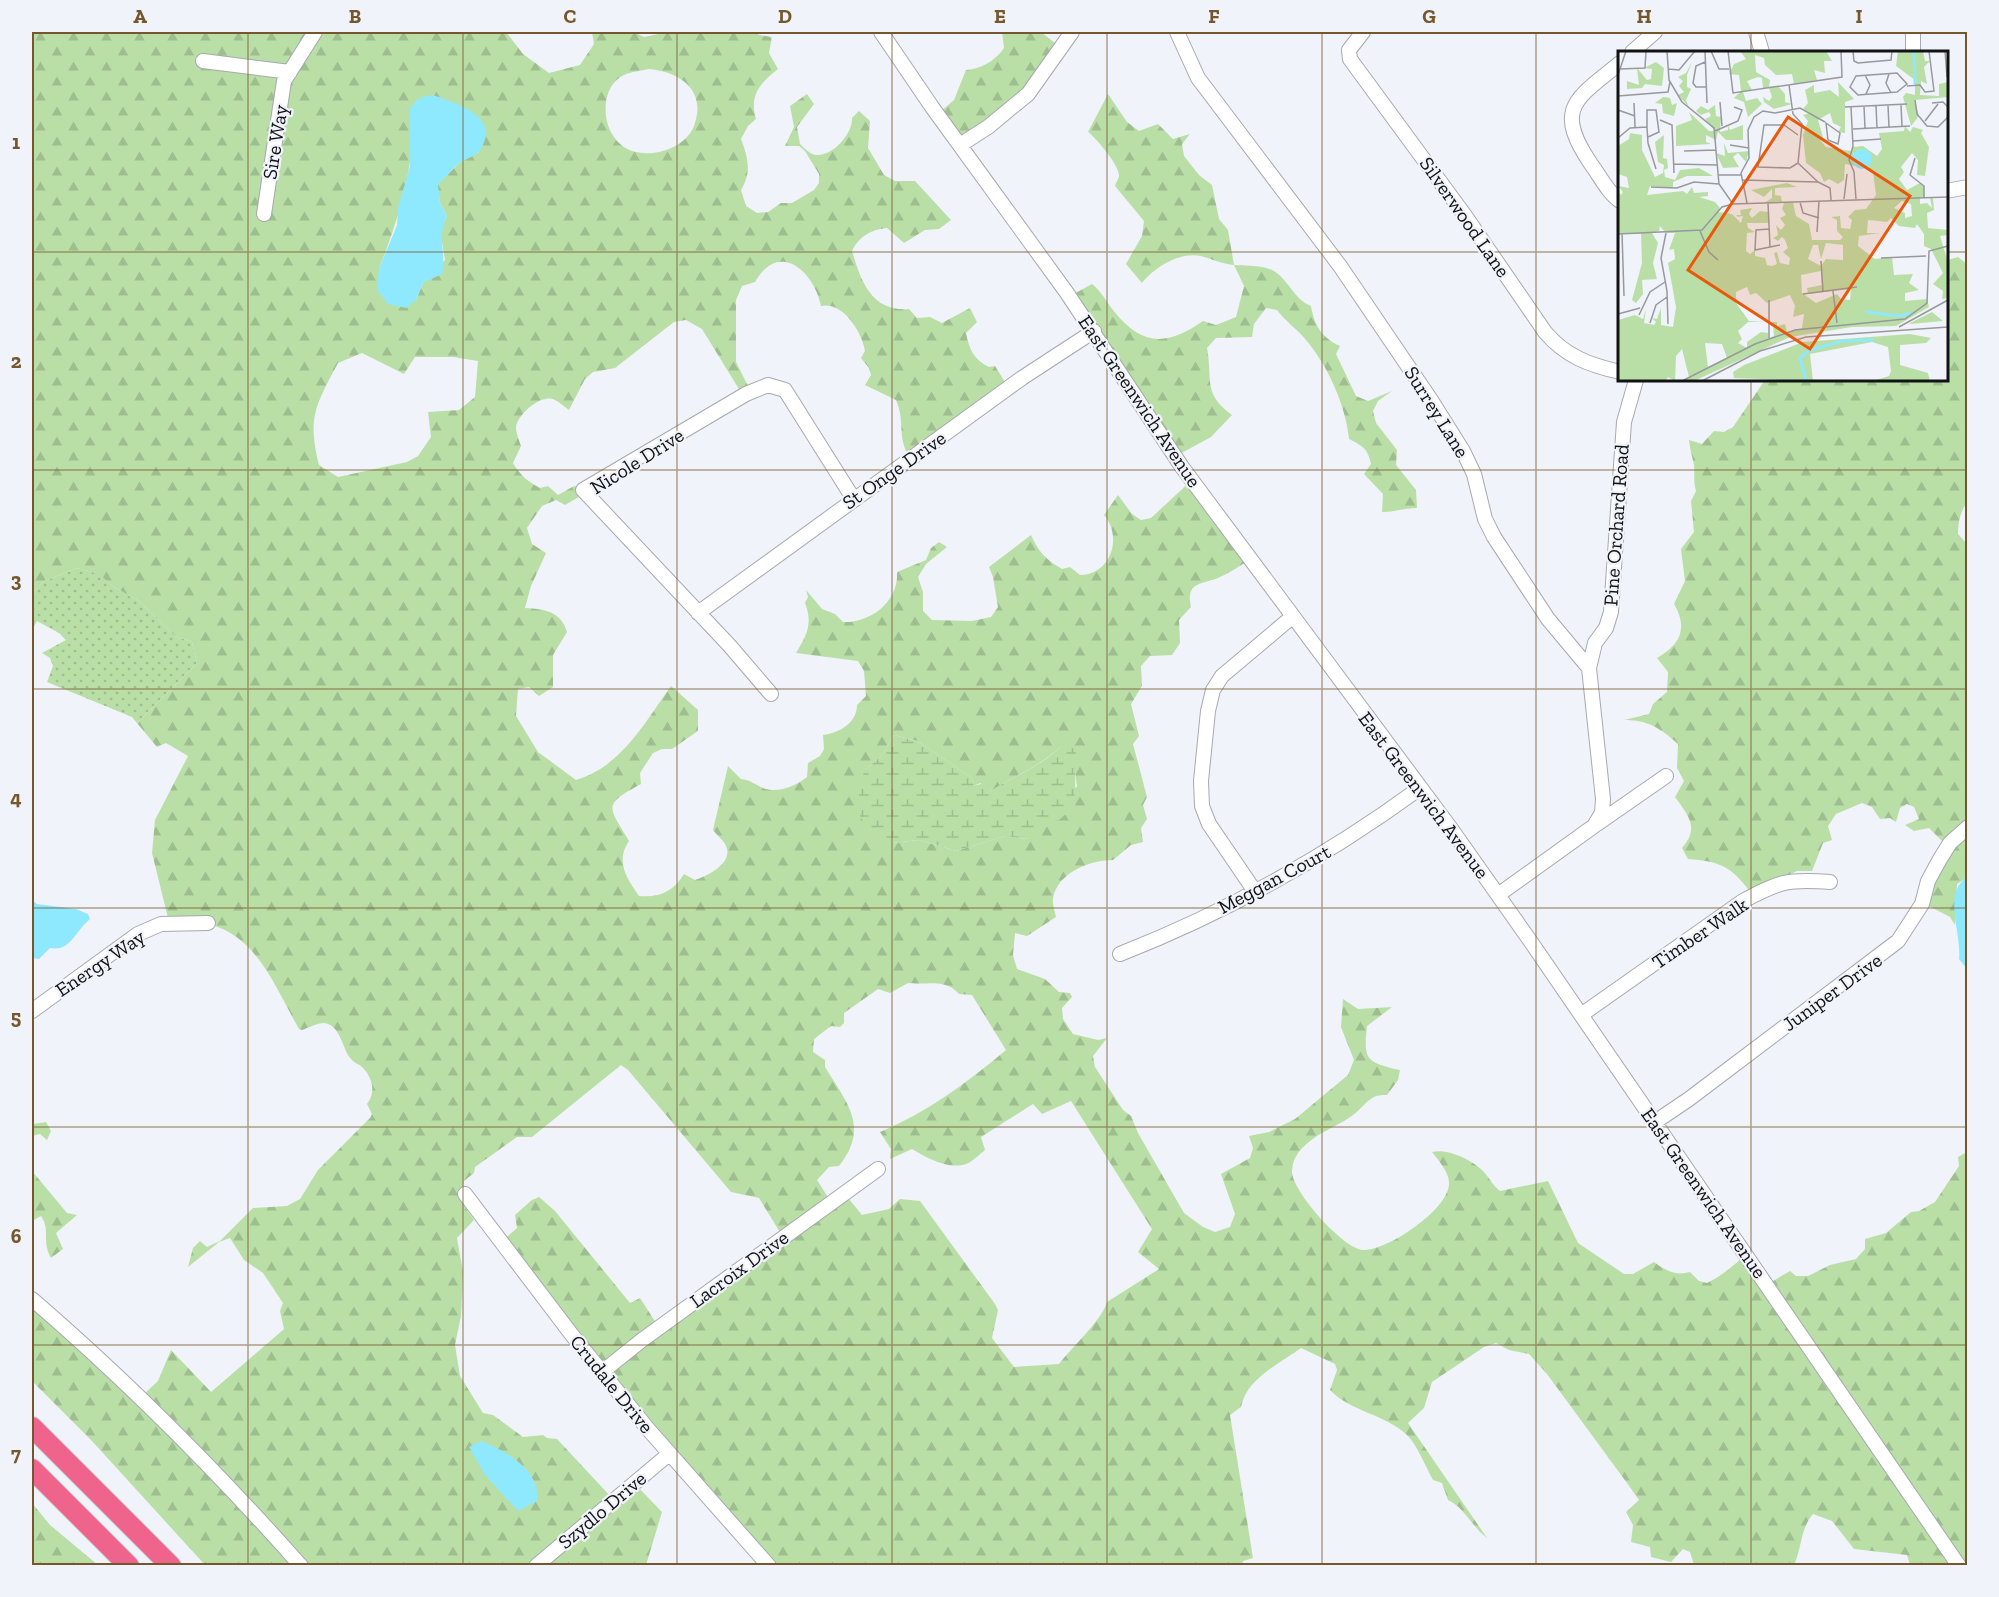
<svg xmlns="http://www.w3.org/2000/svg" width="1999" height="1597" viewBox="0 0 1999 1597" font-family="'Zilla Slab',serif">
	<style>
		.grass { fill: url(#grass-dots) }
		.forest { fill: url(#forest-firs); fill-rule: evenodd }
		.wetland { fill: url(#wetland-marsh) }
		.water { fill: #8ee9ff }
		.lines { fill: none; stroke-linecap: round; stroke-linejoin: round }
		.minor-casing { stroke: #a6a9ae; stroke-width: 16 }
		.highway-casing { stroke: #cfd0d0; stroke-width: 22 }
		.minor { stroke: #fff; stroke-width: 14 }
		.highway { stroke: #ee648c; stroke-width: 20 }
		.grid { fill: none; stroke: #76562c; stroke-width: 1.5; stroke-opacity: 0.55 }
		.labels { text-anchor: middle; stroke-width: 4.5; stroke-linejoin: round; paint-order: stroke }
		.street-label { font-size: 20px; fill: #111214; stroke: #f0f3f9 }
		.inset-river { fill: none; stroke: #8ee9ff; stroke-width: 3 }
		.inset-road { fill: none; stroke: #97999d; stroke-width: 1.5 }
		.view { fill: #e8590c; fill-opacity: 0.15; stroke: #e8590c; stroke-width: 3 }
		.inset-edge { fill: none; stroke: #111214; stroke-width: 3 }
		.neatline { fill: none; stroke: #76562c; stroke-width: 2 }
		.grid-label { font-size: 20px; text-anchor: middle; font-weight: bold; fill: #76562c }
	</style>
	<defs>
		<pattern id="grass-dots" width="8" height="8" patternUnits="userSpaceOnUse" patternTransform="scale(1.5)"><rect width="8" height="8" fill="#b9dfa7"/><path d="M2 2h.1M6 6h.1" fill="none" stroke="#9ebe8f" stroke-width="1.8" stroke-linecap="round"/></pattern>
		<pattern id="forest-firs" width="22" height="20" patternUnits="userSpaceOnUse" patternTransform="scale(1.5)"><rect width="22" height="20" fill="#b9dfa7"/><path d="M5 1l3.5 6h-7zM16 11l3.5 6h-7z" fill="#9ebe8f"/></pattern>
		<pattern id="wetland-marsh" width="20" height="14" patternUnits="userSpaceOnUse" patternTransform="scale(1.5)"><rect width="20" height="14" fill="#b9dfa7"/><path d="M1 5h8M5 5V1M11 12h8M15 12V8" fill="none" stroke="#9ebe8f"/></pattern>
	</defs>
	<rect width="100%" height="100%" fill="#f0f3f9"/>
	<path class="grass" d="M77,568L100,574L114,587L139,601L175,636L192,642L197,663L137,723L132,717L47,682L53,666L50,658L42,653L66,640L59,633L37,621L32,630V593L45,581Z"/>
	<path class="forest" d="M32,32H506L523,54L549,73L580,65L594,44L592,32H634L644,37L668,32H756L759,35L772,37L769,53L778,69C760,83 749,95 756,119L748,126L741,139C748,158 752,172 741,190L746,206L757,213L768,212L781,203H792L814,190L819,183V174L805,151L799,146H785L794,127L790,106L807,94L814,104L797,127L800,144C804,148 810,154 816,155C832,157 853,134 852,118L859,111L870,121L868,148L884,175L895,181H915L951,220L939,229L925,230L904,243L887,228C872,229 858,237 852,251C861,282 872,312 909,309L917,318L930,317L942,323L970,308L977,322L966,333C969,349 974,360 989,367L995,366L1008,387L910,458C896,436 906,423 896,400L865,385L871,375L869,368L861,358L865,351C862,332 843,301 821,306C814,271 779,240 755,282L742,286L736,300V362L750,390L742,394L702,329L686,320L674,322L615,368L593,372L585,379L569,410C565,407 558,401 553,399C540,395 518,414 516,427C516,433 519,440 521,446L513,463C520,475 527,481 540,488L548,486L558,495L574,486L583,489L584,494L565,505L556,500L542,506L527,528L532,544L546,553L531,586L525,608C544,609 561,611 567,632L553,655V687L539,696L529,687L518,689L516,716L538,752L576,780C621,767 646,721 671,686L698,710V731L672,749H662L653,753L640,773L641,784C602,805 608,806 629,841C615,862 627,878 639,896C659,898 673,892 684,874L695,880C707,876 734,863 726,846C724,841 717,835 713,830L728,766L741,779C751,780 754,784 763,788C777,794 796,786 807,777L808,763L820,756L824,749L823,735C839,733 857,723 857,705L866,696L864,671L858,661L796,653C807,635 813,624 805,603L808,597L806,590L822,609L835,614L843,622C871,623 899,601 897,572L926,560L931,548L939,542L947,547L926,564L918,577L923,592V611L932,620L972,621L991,617L998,607L993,577L989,567L1031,535C1038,551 1046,560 1062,569L1070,567L1080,575C1111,575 1123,537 1104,515L1118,495L1132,514L1141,520L1151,518L1192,480L1246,562C1238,567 1229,573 1220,577C1204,585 1185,580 1191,607L1179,620L1180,643L1172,655L1150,656L1141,666L1142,686L1131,704L1139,736L1133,744L1147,797L1143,805L1147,819L1141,828L1143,842L1131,845L1113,860C1091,860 1058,872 1053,898C1052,903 1055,912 1056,917L1027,936L1015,933L1013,955L1017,969L1045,979L1059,992L1070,993L1072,997L1062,1008L1063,1019L1073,1034L1098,1040L1107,1038L1093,1056L1095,1067L1123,1110L1131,1116L1138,1133L1184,1213L1203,1227L1215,1232L1230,1227L1235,1214L1221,1174L1250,1158L1253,1148L1249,1136L1269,1132L1295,1119L1348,1075L1354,1060L1341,1027L1343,999L1358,1009L1392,1007L1367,1026C1363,1061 1367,1062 1400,1070L1398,1080L1387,1095C1384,1095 1378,1095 1374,1097C1366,1101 1360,1110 1353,1115C1341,1124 1327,1129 1314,1138C1302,1147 1293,1155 1292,1171C1291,1190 1343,1249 1363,1250C1387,1251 1448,1210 1449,1184C1450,1173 1438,1160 1432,1152C1447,1148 1470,1159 1481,1169C1488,1175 1492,1185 1500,1191L1548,1181L1578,1243L1624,1274H1633L1654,1262C1666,1271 1676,1276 1690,1272L1699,1281L1707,1283C1722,1276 1732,1266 1745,1256L1768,1284L1790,1271L1796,1276H1808L1830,1265L1856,1259L1865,1249V1239L1886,1233L1911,1212L1919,1211L1935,1202L1959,1166L1958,1157L1967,1152V1565H1910L1907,1555L1854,1549L1832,1521L1813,1514C1800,1529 1802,1548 1794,1565H1694L1690,1552L1683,1549L1671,1562L1651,1557L1650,1547L1631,1542L1633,1525L1626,1512L1639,1500L1627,1483L1547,1374L1529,1354L1509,1350L1496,1343L1484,1347L1432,1382L1424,1408L1408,1423L1487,1538C1472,1527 1465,1508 1448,1500L1442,1483L1433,1480C1425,1466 1418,1446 1407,1435C1385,1414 1351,1412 1330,1390L1337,1370L1335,1364L1301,1348C1279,1364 1246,1379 1241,1407L1230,1415L1253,1558L1243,1561L1242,1565H769L498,1245L517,1228L515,1215L532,1200L539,1197L555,1211L630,1303L640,1298L658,1326L783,1237L759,1198L731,1192L628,1070L621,1065L532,1137H517L475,1167L474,1173L464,1181L462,1203L474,1220L457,1238L463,1272L461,1316L455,1345L460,1376L483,1413L493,1415L523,1437L543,1435L547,1438L557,1439L613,1499L634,1483L662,1512L646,1565H205L92,1441L32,1381V1296L141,1397L158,1381L171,1350L211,1392L284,1329L280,1311L283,1303L263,1273L244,1260L230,1238L219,1242L188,1267L193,1248L200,1241L207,1247L220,1241L253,1208L287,1206L300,1199L318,1170L370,1118L372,1114L367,1104C376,1092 373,1078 362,1067C359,1064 354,1063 351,1059C342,1049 341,1025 324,1023C317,1023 308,1028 302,1030L299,1029C277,991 258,937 211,925C198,922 183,923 169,922L152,853L155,820L188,756L166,743L157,747L137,723L197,663L192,642L175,636L139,601L114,587L99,574L77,568L45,581L32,593ZM649,69C681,72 707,91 694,126C683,154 632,165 614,137C602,120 602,91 619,78C627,72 639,71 649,69ZM410,108L479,152L459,163L437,185L440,203L447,216L440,231L445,260L423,283L416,300L379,269C392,236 403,203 409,168C413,149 410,127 410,108ZM362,353L404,374L415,357H453L478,361L475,397L459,410L428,412L431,437L418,456L407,462L338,477L319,465C307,417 316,405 338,363ZM894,735L917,741L972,778L974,786L980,783L991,791C1014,776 1039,767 1060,747L1076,752L1074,765L1077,786L1028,839L1005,836L956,851L919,840L892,843L865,770L882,755ZM908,983C927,985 946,978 959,994L972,995L1006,1050C968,1082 926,1113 880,1132L891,1149L890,1159L912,1149C927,1158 948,1170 966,1164C972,1162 980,1154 985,1150L981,1137L1033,1104L1042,1114L1071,1101L1152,1229L1138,1252L1159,1269L1107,1302C1102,1320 1072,1347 1059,1364L1014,1367L992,1338L998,1310L995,1304L920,1201L900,1199L889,1209L862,1215L845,1194L831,1202L817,1180L829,1167L839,1166C870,1127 847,1103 825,1067V1060L813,1052L814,1039L831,1026L840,1027L844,1023V1013L878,989L890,993Z
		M1002,32H1041L1060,47L1029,92L964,143L939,113L954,100L966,70C981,69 995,61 1004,48Z
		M1108,94L1127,122L1139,131L1158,124L1173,139L1190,134L1182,144L1184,156L1199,175L1212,185L1219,219L1228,230L1234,265C1245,266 1262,265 1272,270C1289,279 1293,299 1311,306C1314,325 1322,338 1340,346L1336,354L1356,396L1368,401L1392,391L1378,401L1373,411L1376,423L1397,450L1396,465L1416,490L1417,508C1404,508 1395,512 1382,512L1383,494L1364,474L1371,464C1368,449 1363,446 1349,439C1346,406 1328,366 1306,340C1297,329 1286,322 1277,310L1266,308L1254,324L1252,337L1216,338L1207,348C1213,380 1202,393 1232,415L1211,437L1176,456L1072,295L1092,284C1101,291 1106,301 1113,310C1142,347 1167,346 1203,321L1216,325L1236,317L1244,286L1234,265C1222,264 1212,259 1201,256C1179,252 1155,267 1142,283L1126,264L1142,236L1144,221L1115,186C1116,182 1118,180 1119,176C1120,166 1096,138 1088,132Z
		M1958,257L1967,264L1968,502C1960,510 1958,524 1958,534L1968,545L1965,565L1968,578V877L1957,884L1955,925L1950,917L1923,903L1947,846L1929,828L1914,831L1905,825L1919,819L1914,807L1907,804L1900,808L1896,822L1890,818L1880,819L1872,807L1862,803L1836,814L1828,826L1832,840L1823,843L1812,871H1797L1751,893C1732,867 1720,861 1688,859L1682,848C1700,828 1688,815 1675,797L1684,781L1677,768L1678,744C1660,728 1648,720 1624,720L1649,714L1653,704L1667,692L1668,672L1657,658C1681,644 1688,628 1674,604L1685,581L1681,549L1694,532L1691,501L1696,491C1693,481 1695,474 1694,465C1692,456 1690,449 1689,440L1702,444L1714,431L1724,432L1733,427L1765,380H1946L1947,260Z
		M32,1121L34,1124L46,1122L51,1131L47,1140L40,1134L32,1136Z
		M32,1171L67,1213L77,1215L56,1233L63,1249L51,1258C41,1240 51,1231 41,1216L32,1221Z
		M32,1503L50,1525L98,1565H32Z"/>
	<path class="wetland" d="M894,735L917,741L972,778L974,786L984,783L991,791C1014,776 1040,767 1060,747L1073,748L1076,752C1072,780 1085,809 1050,825L1047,823L1028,839L1005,836L956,851L919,840L892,843L869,832L858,812L860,782L865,770L882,755Z"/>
	<path class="water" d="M433,95C458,104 502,117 480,150C476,156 467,158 461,162C452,168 445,178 438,185L440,203L447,216C436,240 447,250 442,274L423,283L416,300L406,308L388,304L377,290L379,269L397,225L398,208L410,166V108L419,98Z
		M1967,877V969L1959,959C1962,932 1942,894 1967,877Z
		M32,900L37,904L76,909L88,914L90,919C75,931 71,952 50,948L39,959L32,958Z
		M481,1441C506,1451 541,1470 537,1501L518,1511L485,1475L469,1447Z"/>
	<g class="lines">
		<g class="minor-casing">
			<path id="minor" d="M881,32L932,107L1067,293L1182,467L1452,830L1531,942L1959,1566
				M1177,32L1198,78L1340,266L1431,400L1463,451L1474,474L1485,519L1494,537L1548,619L1589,668L1603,799L1602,813L1594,826L1498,895
				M1363,32L1349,50L1350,59L1466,217L1545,332C1565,356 1589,365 1620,372
				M1756,32L1762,52
				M1913,32V52
				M1632,52L1655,32
				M203,61L290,72
				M1620,63C1576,99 1553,108 1591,164C1600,176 1608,193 1620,201
				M960,145L988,127L1028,94L1072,32
				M1946,191L1968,187
				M264,214L284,81L315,32
				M698,613L1022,378L1094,331
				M1589,668L1595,643L1606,628L1611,612L1624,422L1636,380
				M771,694L729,645L583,490L746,394L768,385L785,390L853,498
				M1597,824L1666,776
				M1254,890L1209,824L1202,806L1201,781L1208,711L1213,690L1222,676L1292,617
				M1120,954C1227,912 1327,856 1420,788
				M32,1011L138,934L161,924L208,923
				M1581,1015L1743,901C1781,881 1787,879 1830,882
				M1655,1122L1689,1099L1898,941L1922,904L1928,881L1940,859L1950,843L1968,827
				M465,1194L572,1335L648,1429L769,1566
				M32,1299C127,1381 217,1471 301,1566
				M602,1372L642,1340L878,1169
				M536,1566L669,1454"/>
		</g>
		<g class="highway-casing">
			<path id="highway" d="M32,1427L171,1566
				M32,1469L129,1566"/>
		</g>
		<use href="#minor" class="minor"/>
		<use href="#highway" class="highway"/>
	</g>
	<path class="grid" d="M248,32V1566M463,32V1566M677,32V1566M892,32V1566M1107,32V1566M1322,32V1566M1536,32V1566M1751,32V52M32,252H1620M1946,252H1968M1751,380V1566M32,470H1968M32,689H1968M32,908H1968M32,1127H1968M32,1345H1968"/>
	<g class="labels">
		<g class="street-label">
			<text transform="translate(275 142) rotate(-81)" y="7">Sire Way</text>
			<text transform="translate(1465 217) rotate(55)" y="7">Silverwood Lane</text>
			<text transform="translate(1140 401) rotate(56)" y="7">East Greenwich Avenue</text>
			<text transform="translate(1437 412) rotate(58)" y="7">Surrey Lane</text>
			<text transform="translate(637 461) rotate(-32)" y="7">Nicole Drive</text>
			<text transform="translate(894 470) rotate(-35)" y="7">St Onge Drive</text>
			<text transform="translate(1616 525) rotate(-86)" y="7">Pine Orchard Road</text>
			<text transform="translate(1424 795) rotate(53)" y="7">East Greenwich Avenue</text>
			<text transform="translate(1274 879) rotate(-28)" y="7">Meggan Court</text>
			<text transform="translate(1700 933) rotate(-34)" y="7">Timber Walk</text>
			<text transform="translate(100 963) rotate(-34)" y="7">Energy Way</text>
			<text transform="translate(1832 992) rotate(-36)" y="7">Juniper Drive</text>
			<text transform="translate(1704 1193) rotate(55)" y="7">East Greenwich Avenue</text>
			<text transform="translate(739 1269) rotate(-36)" y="7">Lacroix Drive</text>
			<text transform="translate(612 1384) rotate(51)" y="7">Crudale Drive</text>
			<text transform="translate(602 1510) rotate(-40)" y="7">Szydlo Drive</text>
		</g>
	</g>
	<g transform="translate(1618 51)">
		<rect width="330" height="330" fill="#f0f3f9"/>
		<path d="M122,0H208L214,10H206L207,22L196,19L199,29L176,33L174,23L158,24L147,14L146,7L137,4L138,21L152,29L151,36L160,35L167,43V51L174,53L156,58L146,51L145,46L151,50L154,46L151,37H145L144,27L140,26L129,30L134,39L125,41L128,50L139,47L144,53L130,66L126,51L116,47L123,40L121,24L111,23L116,13L128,8ZM280,0H305L307,10H312L306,16L309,33L303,30L302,44L321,45V33L330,31V46L297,49L301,65L293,75L285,46L288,42L297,44V29L278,15ZM38,11L46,17L44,35L27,33L24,37L9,38V30L21,34L19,17L29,29L33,28L34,18L26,17ZM74,11L69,24V36L73,38L68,49L71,56L60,44L66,41L61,35L65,30L60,26L68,22ZM220,31L236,48L227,51V82L220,81L223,76L215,72L212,62L200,69L205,86L202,89L208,96L233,100L235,96L245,95L259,105L264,98L261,82L286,80L287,75L292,81L295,76L305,79L303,82L311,96L307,125L299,124L300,109L294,102L283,116L286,121L281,128L289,139L302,132L306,136L307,147H302V153L309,152L314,157L312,147H315L316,159L309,162L310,177L330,179V184L322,185L330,211V247L324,248L325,240L315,233L325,222L313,198L306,195V183L299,173L297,177L281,175L273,167L269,171L250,169L249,182H262L241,185L240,195L257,208L274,206L276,224L295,223L291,232L301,239L287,242V250L309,248L311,256L278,275L234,276L172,286L76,330H64L71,326L64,298L58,305L57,330L50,326L47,330H0V269L17,264L25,268L28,258L26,272L36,274L38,271L34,267L39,268L43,257V274L55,276L58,256L50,212L57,208L56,198L51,199L57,182H48L42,175L41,180L34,182L40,192L35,212L39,228L24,229L25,243L18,252L14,249L24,212L23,183L0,182V140L3,144L5,141L0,135L11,137L9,126L0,123V95L11,88L12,82L24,84V99L37,126L45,122L46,114L40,111L37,91L46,84L45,107L49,108L50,117L46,119L47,126L57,129L62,119L81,117L95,125H69L55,131V137L32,135L29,144L65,140L69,143L74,136L76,142L90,141V145L81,146L97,151L102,157L100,161L114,163L123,172L125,165L120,166L118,164H123L122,159L134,157L131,163L134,167L142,160L150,161L151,172H129L130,177L137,181L129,182L128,200L132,203L137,199V205L147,207L149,214L154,215L159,213L156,202L159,201L162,212L171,214L172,207L165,201L170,197L167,189L164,186L160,190L155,187L160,184L158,174L163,179L167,174L162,167L168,164L164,158L166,152L175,151L178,165L191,173L194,189H222L225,186L219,180V169L213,166L222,165L223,177L232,178L234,169L230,166L237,159L248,158L258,144L255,121L235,102L238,115L227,113L226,129L220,133L211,128L206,131L202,122L188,112L185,84L190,70L185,64L192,62L185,58L190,52L187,39L196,34V42L212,39L221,46ZM284,150L293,153L294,165L287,167V162L276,157ZM208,192L225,194V209L208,208L203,215L190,208L195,194H200L203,208ZM203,220L204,234L189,237L190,243L233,238L232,249L223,248L219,243L198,252L184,242L183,224ZM129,236L132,244L138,242L149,252L172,244L177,255L175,266L186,263L184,277L169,281L167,273L159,275V271H155L156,285L151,287L150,282L143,281L129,291V297L120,292L124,288L120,280L130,271H147L131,270L118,252V241ZM87,292L104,293L109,307L90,316ZM45,46L52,47L54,54L59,52L56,65L45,62L44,53L37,52ZM97,54L98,65L103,66L102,81L110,79V74L112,79L125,74V89H108L100,81L98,89L88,84V91L93,93L58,95V75L74,69L71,61L91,80H97L87,68L93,65L91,61L83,64L78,60L83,55L90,59ZM106,92L110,102L131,100L128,111L120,102L115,106L121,116L105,117L98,102L107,105ZM169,132L179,136L157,137V144L163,145L164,152H146L154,147V138L146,146L133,139ZM314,261L325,270L292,273V272ZM292,283L313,287L308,292L282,294V314L310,322L312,330H255L271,325L273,320L270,296L254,291L192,303L195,330L116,327L115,321L126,314L185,291Z" fill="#b9dfa7" fill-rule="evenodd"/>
		<path d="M244,241L248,257L265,263L241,267L244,260L238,243Z" fill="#b9dfa7"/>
		<path d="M234 108a10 10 0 1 1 20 0a10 10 0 1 1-20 0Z" fill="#8ee9ff"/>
		<path class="inset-river" d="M296,0L297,33M248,261L281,265L293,262M188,330L182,307L192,299L224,290L256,289"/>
		<path class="inset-road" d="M49,0L51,29L64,51L96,77L101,133L115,153L330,146M87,0L89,52M93,0L101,18H111M110,0L115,42L224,26L223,0M235,0L236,10L240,12L273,9L274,0M327,0L329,26M87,11L78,15L75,32L78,36H88M2,18L27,17L28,0M50,18L61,19L77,0M279,22L289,33L279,41L240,44L232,36L238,25ZM271,23L268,32L273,42M0,24L8,0M247,24L252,34L248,43M171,34L175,63L184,73L180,112L200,131M289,35L302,34L307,41L316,40L311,0M0,45L50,41L52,31M297,49L299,63L309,75L320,76L330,66M102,51L104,75M16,52L17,76M314,52L325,51L330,56M270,54L271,76M283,54L284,75M246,55L247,77M258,55L259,77M227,56L289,53M233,56L235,95L231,109L236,121L238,148M0,59L17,65M42,69L54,74L56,122M307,70L320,53M208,72L222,82L220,93L210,89ZM235,78L292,75M97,80L120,70L124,59L116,56M180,84L166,74H146L140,116L172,117L180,112M30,86L41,81L38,59H29V76L30,92L38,118M0,87L12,77L29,76M235,90L263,88M112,94L131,97M66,100L98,99M297,107L292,124L306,135V147M56,113L99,114M100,124H123M124,129L200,131L212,137L213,149M33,136L59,137L76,131L101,133M226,148L229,123M182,151L185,162L201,167M129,152L123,122L131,107L130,79L136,66L145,60L157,62L182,57L207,71M150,152L152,196M151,178L138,179L137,199L162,194M82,180L91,201L100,209M199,181L201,150M4,182L6,245M48,182L43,207L49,240L50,273M0,183L84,179L104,156L115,153M263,207L308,205M203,210L205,241M215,240L219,272M185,243L239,236M0,263L22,257M21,264L32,241L47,231M32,272L38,254L49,246M281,276L330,249M151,287V249M64,330L137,293L177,279L287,268L309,252L311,200L330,195M84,330L142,300L188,286L330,276"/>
		<path class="view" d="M170,66L292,145L192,298L70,219Z"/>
		<rect width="330" height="330" class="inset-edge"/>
	</g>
	<rect width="1999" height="1597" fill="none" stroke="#f0f3f9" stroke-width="66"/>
	<rect x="33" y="33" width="1933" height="1531" class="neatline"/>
	<g class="grid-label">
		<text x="140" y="23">A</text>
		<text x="355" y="23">B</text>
		<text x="570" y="23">C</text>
		<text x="785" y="23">D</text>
		<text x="1000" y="23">E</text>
		<text x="1214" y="23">F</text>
		<text x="1429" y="23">G</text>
		<text x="1644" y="23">H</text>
		<text x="1859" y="23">I</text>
		<text x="16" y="149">1</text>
		<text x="16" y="368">2</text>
		<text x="16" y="587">3</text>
		<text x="16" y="805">4</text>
		<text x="16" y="1024">5</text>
		<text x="16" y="1243">6</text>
		<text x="16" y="1461">7</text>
	</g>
</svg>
